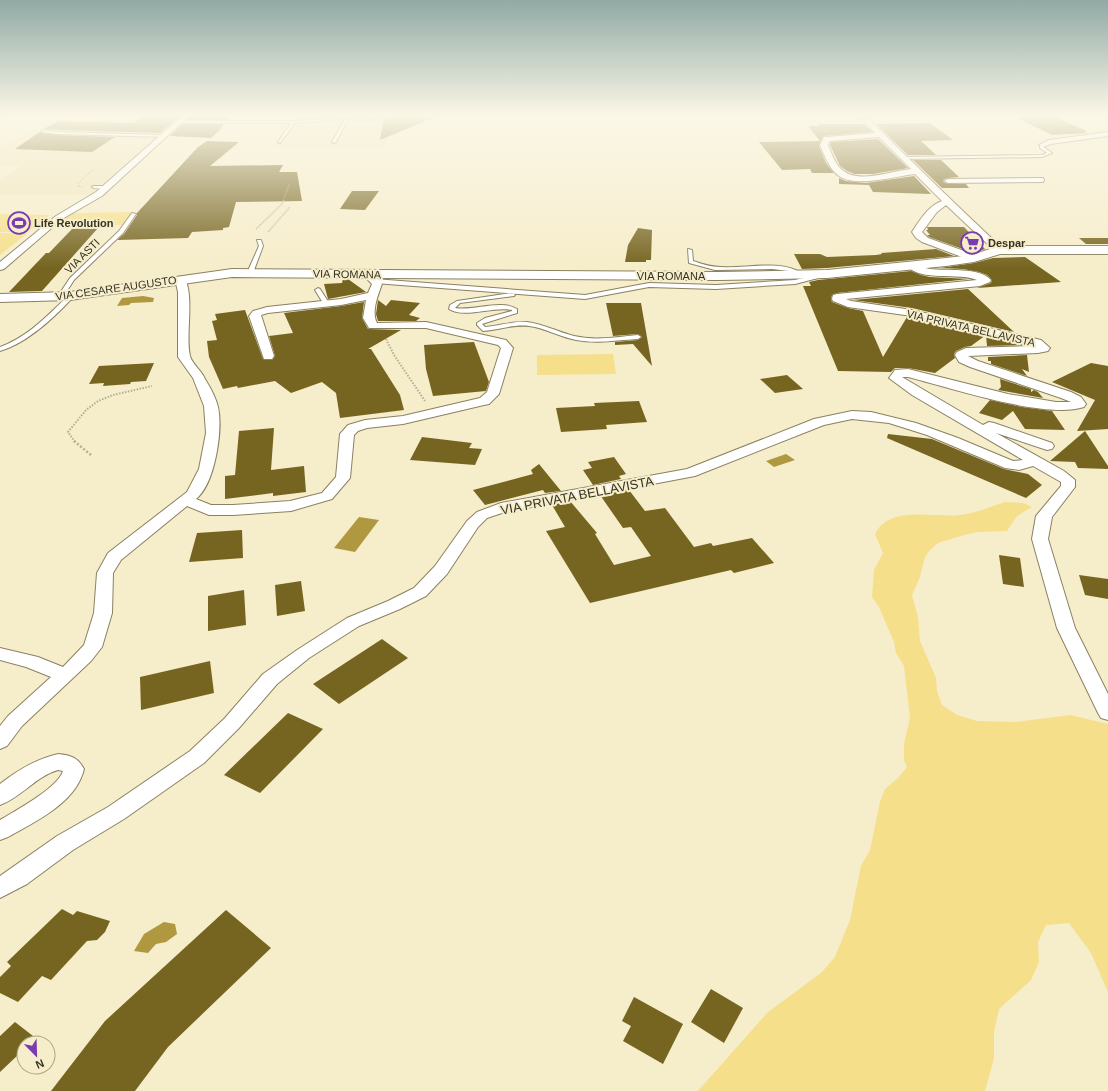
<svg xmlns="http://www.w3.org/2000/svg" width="1108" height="1091" viewBox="0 0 1108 1091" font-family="Arial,sans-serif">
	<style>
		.built { fill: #f0e5ba }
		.green { fill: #f5df8b }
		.water { fill: #af9840 }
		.building { fill: #766521 }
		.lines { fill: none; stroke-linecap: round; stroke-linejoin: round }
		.service-casing { stroke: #8a8162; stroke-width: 2 }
		.minor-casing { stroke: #8a8162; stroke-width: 2 }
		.tertiary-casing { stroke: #8a8162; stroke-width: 2 }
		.path-far3 { stroke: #b5ae92; stroke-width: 1; stroke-dasharray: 1 1; stroke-linecap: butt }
		.path-far2 { stroke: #b5ae92; stroke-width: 1.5; stroke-dasharray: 1 1; stroke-linecap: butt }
		.path-far1 { stroke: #b5ae92; stroke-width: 2; stroke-dasharray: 1.5 1.5; stroke-linecap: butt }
		.path { stroke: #b5ae92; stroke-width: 2.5; stroke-dasharray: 2 2; stroke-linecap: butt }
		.service { fill: #fff; fill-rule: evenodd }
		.minor { fill: #fff; fill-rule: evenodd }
		.tertiary { fill: #fff; fill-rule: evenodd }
		.labels { text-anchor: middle; stroke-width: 4; stroke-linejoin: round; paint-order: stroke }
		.far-poi-label { font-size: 11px; font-weight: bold; fill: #363325; stroke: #f6edca; text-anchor: start }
		.far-street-label { font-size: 11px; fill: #363325; stroke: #f6edca }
		.street-label { font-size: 13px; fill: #363325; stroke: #f6edca }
	</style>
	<rect width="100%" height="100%" fill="#f6edca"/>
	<path class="built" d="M296,116H425L394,129L388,138L386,146L379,148L309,149L275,146L272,144L282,134Z
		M25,134L157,137L91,194L86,195H0V180L21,166L0,165V147Z"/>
	<path class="green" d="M133,212L123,225L53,226L73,213Z
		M0,214L50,215L28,232H0Z
		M0,233H28L0,255Z
		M613,354L616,374L537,375V355Z
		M1005,502L1023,503L1032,507L1017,516L1007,531L977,532L964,535L938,543L930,550L925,557L920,577L912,595L918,617L920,641L936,678L937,691L942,705L957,715L977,721L1016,722L1070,715L1108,724V992L1091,953L1069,923L1046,925L1038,942L1039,962L1031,980L999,1009L994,1032V1058L985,1091H698L768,1012L821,973L835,957L850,920L861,866L870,850L880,802L885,789L898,778L907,767L904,760V744L910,718L904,666L896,653L894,642L879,607L872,597L874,570L883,553L875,534C890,505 933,518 960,515C976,513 990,507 1005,502Z"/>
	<path class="water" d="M143,296L154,298L153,302L131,303L129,305L117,306L122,298Z
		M786,454L795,460L774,467L766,461Z
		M359,517L379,520L355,552L334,548Z
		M164,922L175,924L177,934L166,942L156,944L148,953L134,951L144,934Z"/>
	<path class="building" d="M144,116H180L160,133L58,130L44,129L58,121L133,123Z
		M190,116H229L227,120H187Z
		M435,116V117L380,140L384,118L388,117Z
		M1052,116L1087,131L1084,132L1088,133L1052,135L1015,117Z
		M930,123L953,140L921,141L936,155H908L876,124Z
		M182,124H224L221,129L211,138L170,136Z
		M818,124H864L872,132L823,136L819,146L826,163L834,173H812L810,169L782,170L759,142L820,141L808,126H820Z
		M41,131L42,133L58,135L115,137L92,152L15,149Z
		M878,139L908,168L873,174H855L847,171L840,166L830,145L831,142Z
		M207,141L239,142L210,166L283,165L279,172H297L302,201L236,202L229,227L223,228V230L192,232L188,238L117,240L124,234L137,215V213L198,147Z
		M913,160H941L959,177L947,178L943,180V182L948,184H966L969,188H942Z
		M914,176L931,194L873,192L869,185L839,184V178L846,181L866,183Z
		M352,191H379L365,210L340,209Z
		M927,227H964L985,249L974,253L929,237L927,235H930L926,230H928Z
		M98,228L42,291L9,292L46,253H49L72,229Z
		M638,228L652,230L651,260H646V262H625L628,245Z
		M1079,238H1108V244H1086Z
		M936,249L954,256L827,268L802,269L794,254H820L827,257L876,255L882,254L881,253Z
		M1025,257L1061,282L977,288L991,283L992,280L987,275L979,272L963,269L940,268L974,263L993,258Z
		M911,271L921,275L930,277L969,279L837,293L832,295L831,299L832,302L848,308L863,311L883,357L907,317L1025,344L1026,345L987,346L986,335L971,346L965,347L956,351L954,354L955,358L935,373L908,368H895L891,372L838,371L803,286H811L809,282L818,280Z
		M343,279H348L366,292L328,299L324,284L342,283Z
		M968,289L1014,332L912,308L853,300Z
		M378,300L386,306L391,300L420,303L409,315L420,318L416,321H378L376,314Z
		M364,302L362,318L368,329L401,330L368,349H371L400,395L404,410L340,418L336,393L322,382L291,393L275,381L238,388L237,386L223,389L209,357L207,341L217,340L212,321L217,320L215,314L245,310L263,359L272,360L275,356L269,336L293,333L284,313L341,306Z
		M606,303H641L652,366L633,344L615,345V342L638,340L642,337L638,334L613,336Z
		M474,342L489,382L486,391L433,396L426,369L424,345Z
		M1027,355L1029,372L1022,369L1027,376L991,364V361H988V357Z
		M154,363L146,381L131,382L130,384L103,386L104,383L89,384L99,366Z
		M1091,363L1108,366V429L1077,431L1095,400L1052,382Z
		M787,375L803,389L775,393L760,379Z
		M1000,379L1031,389V392L1034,390L1038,392L1043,398L998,390L1001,387Z
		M990,400L1022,407L1052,411L1065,430L1025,429L1013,411L1002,420L979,413Z
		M639,401L647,422L606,425L607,429L561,432L556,408L595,406L594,403Z
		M274,428L271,470L304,466L306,492L273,496V493L225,499V476L235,475L239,431Z
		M1085,431L1108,466V469L1078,468L1075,462L1050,461Z
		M888,434L932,439L1004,469L1028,474L1042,485L1026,498L887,438Z
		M422,437L472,443L469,448L482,449L475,465L410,460Z
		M614,457L626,474L619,476L621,479L593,485L583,470L592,468L588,462Z
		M539,464L561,491L545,493L543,490L485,505L473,490L533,474L531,470Z
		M629,490L645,511L665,508L694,547L711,543L713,546L752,538L774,563L734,573L731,570L590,603L546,531L565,527L552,505L570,501L597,533L595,534L614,565L651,556L631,527L623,528L600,495Z
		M242,530L243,558L189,562L197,533Z
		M999,555L1020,558L1024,587L1003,584Z
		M1079,575L1108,579V599L1085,595Z
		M301,581L305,611L277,616L275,585Z
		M244,590L246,625L208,631V596Z
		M382,639L408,658L339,704L313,684Z
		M210,661L214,693L141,710L140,677Z
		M288,713L323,729L260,793L224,775Z
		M62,909L73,915L77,911L110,921L105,932L97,940L87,941L51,980L42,976L18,1002L0,993V977L11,966L7,962Z
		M226,910L271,948L168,1047L135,1091H51L105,1021Z
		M711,989L743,1008L724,1043L691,1022Z
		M634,997L683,1024L663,1064L623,1041L631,1026L622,1021Z
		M15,1022L42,1043H24V1058L19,1054L0,1072V1036Z"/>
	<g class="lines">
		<g class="service-casing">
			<path id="service" d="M347,116H349V117L366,119L387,116L366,121L348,119L336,142L334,143L332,142L345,119L295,123L280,143L278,142L291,123H179L177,122L179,121H294L346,117Z
				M43,130L58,132L164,135L166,136L164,137L58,134L42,132Z
				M1040,146H1042L1052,153L1042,157L904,159L902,158L904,157L1042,155L1047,153L1040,148Z
				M93,186H106L108,187C105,189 95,189 92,187Z
				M132,213L136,214L123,233L74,280L63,297H59L58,296L70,278L119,231Z
				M257,240H261L263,246L253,273L250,275L247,273L259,246Z
				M688,249L692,250L693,261C702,264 711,267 721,267C743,269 782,259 801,273L798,275L789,271L772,269L715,270L689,263Z
				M820,274L822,275V277L795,284L716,289L649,287L585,299L374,283L371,281L374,279L585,295L649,283L716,285L795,280Z
				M318,288L320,289L329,303L328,304L323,303L315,290Z
				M512,293L515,295L514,296L460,303L455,308C474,311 501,299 517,309V313L485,323L482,324L485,327C499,326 513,321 527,322C543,324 558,332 574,336C595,341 617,337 638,335L641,337L638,339C618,340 597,344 576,340C560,337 545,328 529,326C514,324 498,330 483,331L477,325V323L485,318L508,312L512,311V310C493,306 464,319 449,309L450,305L457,301Z
				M69,295L74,296C55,317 27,343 0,351V347C28,337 48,315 69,295Z"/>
		</g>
		<g class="minor-casing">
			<path id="minor" d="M182,116H189L102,196L62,219L4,269L0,270V262L56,216L96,192Z
				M859,116H866C910,160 956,205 1002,248L1004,250L1002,252H996L946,205L937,212L922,232L928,238L978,256L979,258L978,260H970L922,242L916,238L912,232C920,220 928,206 942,201L915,174C895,176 857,188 839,176C829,169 825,156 820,145L824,137H827L875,133ZM879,137L911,169C889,171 856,186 839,167C834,161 831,152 828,145L830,141Z
				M1108,132V136L1051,144L1043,147L1039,145L1049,140Z
				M1040,178H1043L1044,180L1043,182L948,183L944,181L948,179Z
				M912,263C918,265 924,268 930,269C946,271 980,267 991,280L990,282L980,286L846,299L851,301L912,310L1041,340L1050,348L1048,351L1038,353L968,356L978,361L1071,392L1081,397L1086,404L1084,407C1045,420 949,387 908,377H902L983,425L989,422L994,423L1052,443L1054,446L1052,449L1047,450L996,433L1064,471L1075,480V487L1052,517L1048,539L1075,628L1108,694V720L1101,718L1098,713L1057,628L1032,539L1036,516L1061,486V482L1033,466L1019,470L1005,468L927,435L889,423L852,419L824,425L695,476L505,512L487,518L478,527L447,574L426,596L400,609L359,626L309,658L277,684L239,728L204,763L124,819L73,850L27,884L0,898V876L57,836L108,807L190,751L225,718L263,674L297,650L347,618L388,601L414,588L435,566L467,521L477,512L501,503L687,469L814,419L852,411L871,412L916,423L958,438L1013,461L1023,460L912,395L889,378L895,370L908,369L1008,394L1056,402H1071L1061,398L970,367L959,362L955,355L957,352L966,348L1034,346L1033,344L912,316L848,307L833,301L832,299L833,295L837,294L977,280C959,272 921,282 907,266Z
				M368,272L372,273L382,284C378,295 371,312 377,323L426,322L506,340L513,348L499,394L489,404L484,405L403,424L367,428L358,431L354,435L350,478L332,499L291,511L233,515H209L187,506L121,560L113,573L112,613L102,647L91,661L22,726L7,746L0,749V726L8,716L51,677L26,667L0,660V648L38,657L63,667L84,645L94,613L97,573L108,553L187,492L199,469L206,433L204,406L193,378L178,357V292L175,279L176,277H184C195,296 185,334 190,356C192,364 202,371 205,379C210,387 216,398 218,407C223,430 215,484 196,499L211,505H233L290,501L322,493L336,477L340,434L348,425L365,420L403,416L480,398L487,392L501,348L498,345L426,328H369L363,318L366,300L341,305L268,313L261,315L274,356L272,359H264L249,316L253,311L267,307L341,299L368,293L372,284L363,275Z
				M58,754C71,755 78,758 84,769C76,803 36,821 8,837L0,840V820C15,811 58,788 63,771L58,770C36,776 22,797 0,805V784C18,770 36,759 58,754Z"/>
		</g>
		<g class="tertiary-casing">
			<path id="tertiary" d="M999,246H1108V254H1000L974,262L946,266L827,278L718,280L232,277L70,300L0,302V294L70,292L232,269L718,272L827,270L946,258L972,255Z"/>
		</g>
		<path class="path-far3" d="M0,121L9,116
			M82,187L78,186V183L93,170
			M283,201L289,185"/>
		<path class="path-far2" d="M256,229L282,204L284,200
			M268,232L290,207"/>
		<path class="path-far1" d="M386,339L394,355L425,401
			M75,442L68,432L86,410L98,401L113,395L152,386"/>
		<path class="path" d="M74,441L91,455"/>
		<use href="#service" class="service"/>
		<use href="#minor" class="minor"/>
		<use href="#tertiary" class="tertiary"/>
	</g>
	<linearGradient id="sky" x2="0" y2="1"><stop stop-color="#91a9a5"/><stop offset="0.43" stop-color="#fbf7e7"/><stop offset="1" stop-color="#fbf7e7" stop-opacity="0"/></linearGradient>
	<rect width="1108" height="268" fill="url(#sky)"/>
	<defs>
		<g id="stadium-ring" transform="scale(1.15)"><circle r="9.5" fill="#f6edca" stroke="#793bb0" stroke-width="1.5"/><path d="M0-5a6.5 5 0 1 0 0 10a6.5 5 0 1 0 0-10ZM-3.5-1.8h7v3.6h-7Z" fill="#793bb0"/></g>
		<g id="supermarket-ring" transform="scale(1.15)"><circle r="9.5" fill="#f6edca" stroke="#793bb0" stroke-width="1.5"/><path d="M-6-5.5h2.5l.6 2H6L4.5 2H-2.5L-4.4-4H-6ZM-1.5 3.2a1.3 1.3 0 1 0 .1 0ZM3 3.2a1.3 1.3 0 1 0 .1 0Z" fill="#793bb0"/></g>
	</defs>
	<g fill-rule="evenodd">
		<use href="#stadium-ring" x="19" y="223"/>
		<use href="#supermarket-ring" x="972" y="243"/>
	</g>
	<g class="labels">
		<g class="far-poi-label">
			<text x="34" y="227">Life Revolution</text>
			<text x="988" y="247">Despar</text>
		</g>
		<g class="far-street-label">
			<text transform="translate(82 256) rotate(-45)" y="4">VIA ASTI</text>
			<text transform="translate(347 274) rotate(1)" y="4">VIA ROMANA</text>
			<text x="671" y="280">VIA ROMANA</text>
			<text transform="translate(116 288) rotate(-8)" y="4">VIA CESARE AUGUSTO</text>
			<text transform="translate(971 328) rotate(13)" y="4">VIA PRIVATA BELLAVISTA</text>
		</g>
		<g class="street-label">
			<text transform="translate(577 495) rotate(-11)" y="5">VIA PRIVATA BELLAVISTA</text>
		</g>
	</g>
	<g transform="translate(36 1055) rotate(157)"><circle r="19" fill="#f6edca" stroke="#a9a388"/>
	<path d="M0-3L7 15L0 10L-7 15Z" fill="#793bb0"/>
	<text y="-6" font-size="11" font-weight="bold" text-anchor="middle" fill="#363325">N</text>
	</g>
</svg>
